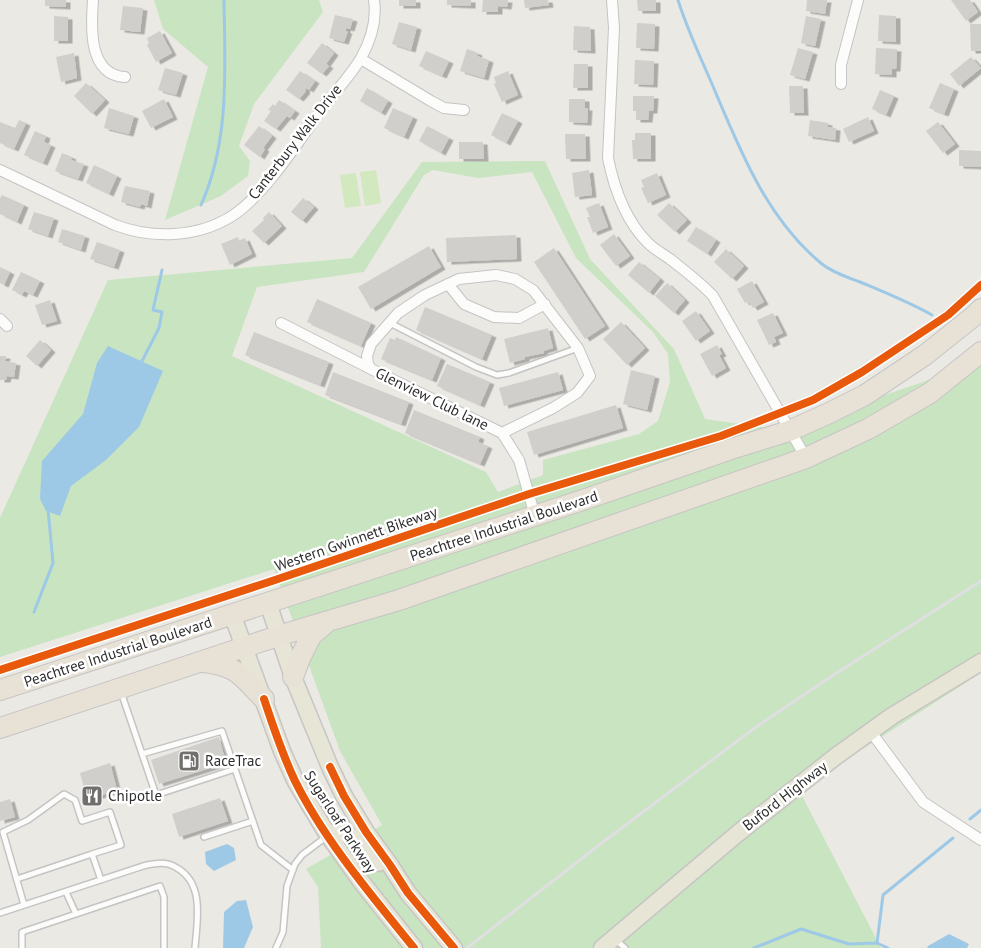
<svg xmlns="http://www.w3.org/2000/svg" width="981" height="948" viewBox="0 0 981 948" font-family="'PT Sans',sans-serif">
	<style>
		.green { fill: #c9e4c0; fill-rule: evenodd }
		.pitch { fill: #d2e8be }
		.water { fill: #9dc9e7 }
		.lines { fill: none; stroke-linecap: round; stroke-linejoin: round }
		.stream { stroke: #9dc9e7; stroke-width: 3 }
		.building { fill: #d0cfcb; filter: url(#shadow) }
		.lane-casing { stroke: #c5c4c4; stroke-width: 8 }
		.street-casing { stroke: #c5c4c4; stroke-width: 12 }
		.primary-casing { stroke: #c6c5c4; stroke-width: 19 }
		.highway-casing { stroke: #c6c5c4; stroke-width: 22 }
		.lane { stroke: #fcfcfb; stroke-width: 5 }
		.street { stroke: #fcfcfb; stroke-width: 10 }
		.primary { stroke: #e7e5d6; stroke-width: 16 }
		.highway { stroke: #e8e1d6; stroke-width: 20 }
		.rail { stroke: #dfdfe1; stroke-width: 3 }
		.cycleway-casing { stroke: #fff; stroke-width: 11 }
		.cycleway { stroke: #e8590c; stroke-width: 8 }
		.labels { text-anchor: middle; stroke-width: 5; stroke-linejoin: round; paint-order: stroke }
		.street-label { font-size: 15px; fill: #2e2e2e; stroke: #fff }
		.poi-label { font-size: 15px; fill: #2e2e2e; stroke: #fff; text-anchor: start }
	</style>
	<defs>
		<filter id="shadow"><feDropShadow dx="4.5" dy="2.5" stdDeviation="0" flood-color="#0004"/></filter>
	</defs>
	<rect width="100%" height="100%" fill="#ebe9e4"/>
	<path class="green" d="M154,0H319L323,12L254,104L239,146L250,161L248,176L221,196L165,220L208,67L163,29Z
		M545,161L590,259L674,349L705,419L783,430L981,362V673L799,790L881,948H321L318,887L306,869L382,825L340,751L274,569L0,657V518L108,280L352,258L422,162ZM433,170L478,178L532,172L576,258L653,332L668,354L670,382L658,421L639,434L543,460V475L498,492L486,472L232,356L257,287L364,272L424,175Z"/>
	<path class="pitch" d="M376,170L381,203L365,206L360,172Z
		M356,173L361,206L345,208L340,175Z"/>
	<path class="water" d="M108,346L163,371L139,427L106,460L71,486L60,516L46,511L40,499L42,461L83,414L97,363Z
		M227,844L234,848L236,860L214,871L206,864L205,852Z
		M246,900L253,927L244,948H223L224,912L237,901Z
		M949,934L969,944L967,948H927L928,946Z"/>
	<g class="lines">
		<path class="stream" d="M678,0C687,29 700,56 712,84C740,150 766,218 822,264C833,273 847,277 860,282C884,292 909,302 932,315
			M201,205C230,141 225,68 224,0
			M140,365L159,328L162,312L153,310L162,270
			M34,612L53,563L48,509
			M970,819L981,810
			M877,943L883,895L953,838
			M754,948L801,929L849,944L877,943L888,948"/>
	</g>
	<path class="building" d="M45,0H66V7L45,6Z
		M399,0H416V6H399Z
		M447,0H471V6L447,5Z
		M483,0H508L507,7L498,6V12H482Z
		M524,0H548L549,5L525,8Z
		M637,0H656V11H638Z
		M807,0H827L825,14L806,11Z
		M951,0H970L978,12L966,21Z
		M123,6L143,8L140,32L120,30Z
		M335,15L353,19L350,29L346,28V31H348L344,42L329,38Z
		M879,15L896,16V42L878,41Z
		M54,16L68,17V41H54Z
		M806,16L821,19L815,46L801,43Z
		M399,22L417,27L411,50L392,44Z
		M637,23L655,24L654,49L636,48Z
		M970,24H981V51H971Z
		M574,26L590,27L591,51L573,50Z
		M160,31L172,53L156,62L147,45L149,43L147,38Z
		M322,43L334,53L326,64L329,66L322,74L307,63Z
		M798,48L813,52L805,79L790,75Z
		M876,48L897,49L896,69H892V75L875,74Z
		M467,49L478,53L477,56L489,60L484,78L460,71Z
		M426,51L449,61L442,76L419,66Z
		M74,53L77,78L61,82L56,57Z
		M971,57L981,68L959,86L950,74Z
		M635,60L654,61L653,85L634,84Z
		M574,64H588V88H573Z
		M165,68L183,73L176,95L158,90Z
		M300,71L315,81L309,90L306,88L305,90L306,91L299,99L286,90Z
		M508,71L518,95L502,102L494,84L496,83L494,77Z
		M86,83L105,100L92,114L74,96Z
		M940,83L954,89L944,114L929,108Z
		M789,86H803L804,113H790Z
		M367,88L388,101L381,113L360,101Z
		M880,90L894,96L886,115L872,109Z
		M633,96H654L653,111H649L648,120H636V111H633Z
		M164,99L173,117L151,128L142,111Z
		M569,99H585V108H588L587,123L569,122Z
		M279,100L295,111L290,118L287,116L276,129L264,121L271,111L268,110L273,104L275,106Z
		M109,108L134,116L129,134L104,128Z
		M393,108L413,117L404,137L384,128Z
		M502,113L518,121L506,143L491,135Z
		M868,117L874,131L849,142L843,129Z
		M19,120L26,123L14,149L0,143V122L15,128Z
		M810,120L828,123V127L836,128L835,140L808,136Z
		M938,122L955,144L943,153L926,131Z
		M259,126L272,136L263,148L265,149L260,157L244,145Z
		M427,126L449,138L441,153L419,141Z
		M35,131L46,136L44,142L51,145L43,163L24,155Z
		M635,133H651V159H633L632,140H635Z
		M565,134H585L586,159H566Z
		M459,142H483L484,159H459Z
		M959,150L981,151V167L959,166Z
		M62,153L72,157L71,160L84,164L78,179L55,171Z
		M94,165L117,176L109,194L86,183Z
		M589,170L592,195L575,197L572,173Z
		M657,173L666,195L648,203L641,188L644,187L641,180Z
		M125,186L150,191L147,206L141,204L140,207L121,202Z
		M2,195L24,205L17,222L0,214V198Z
		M303,198L314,207L302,221L291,212Z
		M599,203L608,227L593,233L587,217H590L586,208Z
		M669,203L687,220L675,232L657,215Z
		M34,212L54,218L48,236L28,229Z
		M269,212L282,226L264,243L252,231L264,220L263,218Z
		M696,227L716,240L707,254L687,241Z
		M62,229L85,236L81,250L58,242Z
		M614,234L630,256L616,266L600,245Z
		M516,235L517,259L447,262L446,238Z
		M238,237L239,241L245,238L252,254L230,265L221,244Z
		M97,242L120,250L114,267L90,259Z
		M429,246L441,267L371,309L358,287Z
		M554,248L605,326L585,339L534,262Z
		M726,249L744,266L732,279L714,262Z
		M639,262L660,279L649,293L628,275Z
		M0,267L10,272L4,285L0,283Z
		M21,272L40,281L33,295L24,291L22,295L12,290Z
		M752,281L764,302L753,308L748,301L745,303L737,289Z
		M667,283L685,300L674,313L655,296Z
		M317,299L371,323L361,346L307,322Z
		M50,300L57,321L42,325L35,305Z
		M425,307L492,335L482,359L416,330Z
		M696,311L710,331L696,341L682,321Z
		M773,313L783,333L774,337L776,342L769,345L757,320Z
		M621,322L645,348L627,365L603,339Z
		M548,328L553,348L543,351L544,353L525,357V359L510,363L504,339Z
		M254,332L329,362L320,385L245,355Z
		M396,337L441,358L432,380L381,359L390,338L395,340Z
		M40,340L51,350L37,366L26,356Z
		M717,345L722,354L719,355L726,368L712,376L700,354Z
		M0,356H6L5,361L16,363L14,377L7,376L6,380H0Z
		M447,364L490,382L480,405L437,386Z
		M631,370L655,376L647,410L623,404Z
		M333,372L409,402L401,424L325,395Z
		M558,372L563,390L504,406L499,388Z
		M616,405L623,428L534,455L527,432Z
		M414,410L480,437L478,442L488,446L480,464L405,433Z
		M219,737L226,763L159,784L151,760Z
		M110,763L117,790L87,800L80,773Z
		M220,798L228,821L179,837L172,814Z
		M10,799L15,817L0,821V802Z"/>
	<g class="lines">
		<g class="lane-casing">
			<path id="lane" d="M390,323L476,367L497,375L509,373L578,348
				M121,692L156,795L235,769L261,845L293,870
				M142,754L222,731L235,769
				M204,837L253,821
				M17,879L92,854
				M66,892L76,914
				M24,905L3,832L28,820L64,794L75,800L82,821L110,812L121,845L92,854L101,880
				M0,913L143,866C155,863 167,861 177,868C205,884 197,921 195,948
				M616,940L625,948
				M22,948V932L160,886L164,897V948
				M276,948L283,932L287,886L295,864L302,855L326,837"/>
		</g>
		<g class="street-casing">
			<path id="street" d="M93,0C91,27 88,75 125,77
				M612,0L614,28L608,158C614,188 625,220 648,243C654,249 663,254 670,259C685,271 700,282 713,296L806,458
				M361,59L431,101L444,108L464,110
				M841,84V65L858,0
				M0,170L115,225C152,239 197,238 232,216C265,195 300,139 324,106C336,91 351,75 361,58C371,40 377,20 374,0
				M448,284L464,304L494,317L519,318L545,304
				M0,319L7,326
				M281,323L371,369L502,433L519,460L535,516
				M371,369L368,364L367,356L371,344L398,313L425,295L459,279L496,275L515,279L533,290L578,348L590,376L577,393L553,408L502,433
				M871,732L923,802L981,840"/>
		</g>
		<g class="primary-casing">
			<path id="primary" d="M268,603L293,677L330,767L344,796L366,832L390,865L408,893L454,948
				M232,614L282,751L296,782L326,832L360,880L414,948
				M328,835C346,824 367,851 378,863
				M602,948L737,834L835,757L892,716L981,662"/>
		</g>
		<g class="highway-casing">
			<path id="highway" d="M204,662C238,666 241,676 264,699
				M293,677L301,656L311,636L326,623
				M0,690L586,499L734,448L789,431L827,414L865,395L925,355L974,316L981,309
				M0,728L278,636L399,600L806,458L868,429L930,393L981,352"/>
		</g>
		<use href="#lane" class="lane"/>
		<use href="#street" class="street"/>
		<use href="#primary" class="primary"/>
		<use href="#highway" class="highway"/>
		<path class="rail" d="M467,948L599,845L756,727L832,676L981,581"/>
		<g class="cycleway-casing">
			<path id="cycleway" d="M0,670L272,581L529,494L721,436L813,400L862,372L948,315L981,285
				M264,699C273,726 282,754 295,781C325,841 372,896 414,948
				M330,767L344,796L366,832L390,865L408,893L454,948"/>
		</g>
		<use href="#cycleway" class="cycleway"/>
	</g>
	<defs>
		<g id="fuel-square" transform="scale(1.125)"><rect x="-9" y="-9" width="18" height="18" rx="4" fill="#706f6e" stroke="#fff"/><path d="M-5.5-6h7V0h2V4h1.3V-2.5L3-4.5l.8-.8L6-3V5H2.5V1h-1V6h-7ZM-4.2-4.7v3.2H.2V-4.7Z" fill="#fff"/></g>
		<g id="restaurant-square" transform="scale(1.125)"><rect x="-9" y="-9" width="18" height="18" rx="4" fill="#706f6e" stroke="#fff"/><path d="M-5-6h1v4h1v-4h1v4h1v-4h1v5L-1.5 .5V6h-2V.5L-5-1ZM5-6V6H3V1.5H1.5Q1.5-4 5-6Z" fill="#fff"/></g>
	</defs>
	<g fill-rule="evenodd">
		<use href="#fuel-square" x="189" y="761"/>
		<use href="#restaurant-square" x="92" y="796"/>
	</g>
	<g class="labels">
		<g class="street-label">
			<text transform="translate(295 142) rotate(-52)" y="5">Canterbury Walk Drive</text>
			<text transform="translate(432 399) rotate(26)" y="5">Glenview Club lane</text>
			<text transform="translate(504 526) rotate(-18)" y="5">Peachtree Industrial Boulevard</text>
			<text transform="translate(356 539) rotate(-19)" y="5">Western Gwinnett Bikeway</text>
			<text transform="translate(118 652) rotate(-18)" y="5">Peachtree Industrial Boulevard</text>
			<text transform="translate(785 796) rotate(-38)" y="5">Buford Highway</text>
			<text transform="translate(340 822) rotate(57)" y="5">Sugarloaf Parkway</text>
		</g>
		<g class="poi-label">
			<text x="205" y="766">RaceTrac</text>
			<text x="108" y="801">Chipotle</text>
		</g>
	</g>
</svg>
